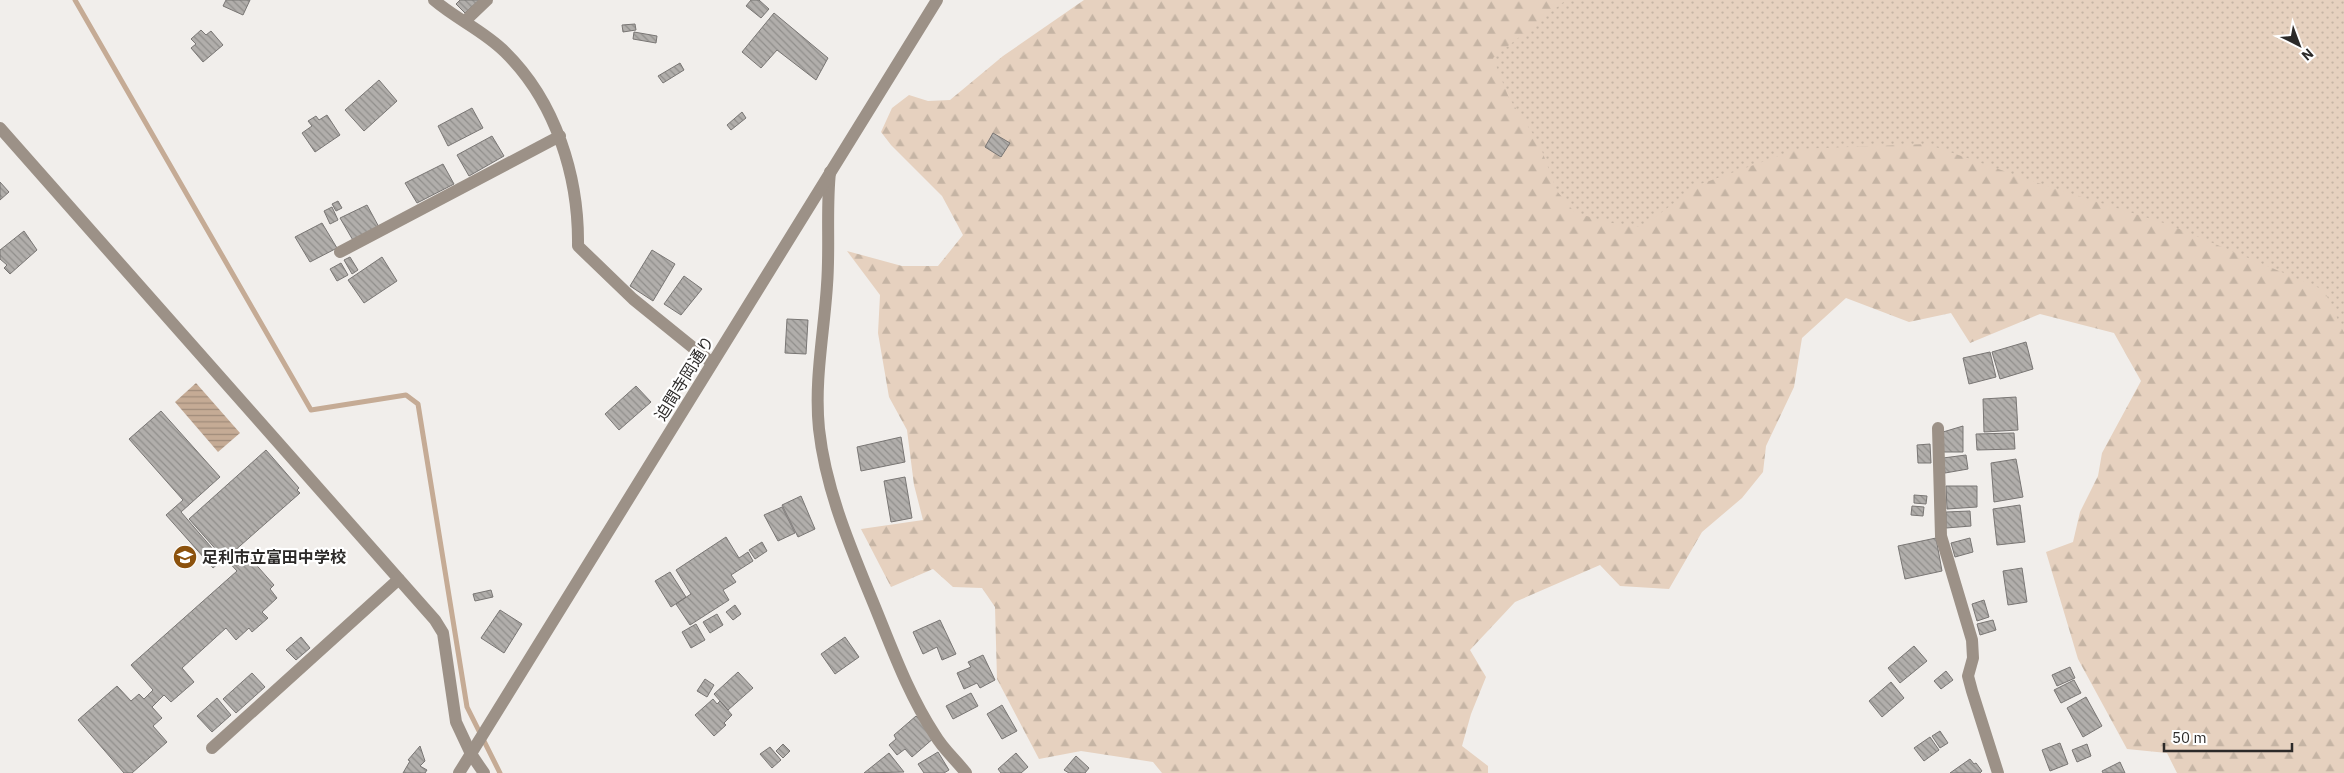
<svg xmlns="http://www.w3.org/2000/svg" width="2344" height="773" viewBox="0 0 2344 773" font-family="'IBM Plex Sans','Noto Sans JP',sans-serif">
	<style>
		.grass { fill: url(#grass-dots) }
		.forest { fill: url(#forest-firs) }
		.water { fill: url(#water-rules) }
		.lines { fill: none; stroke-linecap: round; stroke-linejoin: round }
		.stream { stroke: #c5ab95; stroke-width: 5 }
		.building { fill: url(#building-back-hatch); stroke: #797674 }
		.minor { stroke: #9c9187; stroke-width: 12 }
		.tertiary { stroke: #9c9187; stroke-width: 12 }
		.labels { text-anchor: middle; stroke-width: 4.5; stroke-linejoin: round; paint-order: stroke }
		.street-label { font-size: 16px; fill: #2c2a29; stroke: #fff }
		.poi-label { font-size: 16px; font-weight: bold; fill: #2c2a29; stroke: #fff; text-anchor: start }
	</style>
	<defs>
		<pattern id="grass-dots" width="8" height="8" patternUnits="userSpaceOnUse" patternTransform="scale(1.25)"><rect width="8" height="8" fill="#e6d1bf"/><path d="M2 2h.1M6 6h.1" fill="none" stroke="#c5b4a4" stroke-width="1.8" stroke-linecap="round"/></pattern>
		<pattern id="forest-firs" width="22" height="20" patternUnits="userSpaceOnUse" patternTransform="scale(1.25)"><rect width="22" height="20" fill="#e6d1bf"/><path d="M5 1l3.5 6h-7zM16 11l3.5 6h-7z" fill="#c5b4a4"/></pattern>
		<pattern id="water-rules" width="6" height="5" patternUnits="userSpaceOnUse" patternTransform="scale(1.25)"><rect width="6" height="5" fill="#c5ab95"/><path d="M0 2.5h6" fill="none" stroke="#a08b7a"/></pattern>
		<pattern id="building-back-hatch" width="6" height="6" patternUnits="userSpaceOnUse" patternTransform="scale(1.25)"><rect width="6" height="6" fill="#b1aeab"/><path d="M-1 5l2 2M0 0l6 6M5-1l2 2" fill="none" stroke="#908e8b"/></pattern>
	</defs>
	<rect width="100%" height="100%" fill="#f1eeeb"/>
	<path class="grass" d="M1532,0H2344V461L2184,355L1894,249L1599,362L1449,67Z"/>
	<path class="forest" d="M1084,0H1566L1493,58L1509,98L1539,143L1557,191L1575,213L1612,223L1642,227L1698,185L1798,149L1927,144L2038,183L2170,225L2324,290L2344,333V773H2177L2167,753L2127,749L2078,659L2046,552L2073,542L2080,512L2098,476L2102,453L2141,381L2114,333L2040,314L1970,343L1951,313L1909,322L1846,298L1802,338L1794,387L1766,446L1763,472L1742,498L1702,532L1669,589L1620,586L1600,565L1515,602L1470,650L1486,677L1471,714L1462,746L1488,766V773H1162L1153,762L1081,751L1039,759L997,679L995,607L982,588L953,587L933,569L891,587L861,529L923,520L914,485L907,430L889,397L878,333L880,295L847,251L902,266H938L963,235L942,196L891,145L881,132L892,108L909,95L928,101L950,100L1003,56Z"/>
	<path class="water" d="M196,383L240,433L218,452L175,402Z"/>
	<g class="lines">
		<path class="stream" d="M75,0L311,410L406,395L418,404L467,707L500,773"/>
	</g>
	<path class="building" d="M226,0H250L243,15L223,6Z
		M460,0H479L465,13L456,4Z
		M751,0H759L769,9L761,18L746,6Z
		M774,13L828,58L816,80L777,50L761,68L742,52Z
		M635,24L636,30L623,32L622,25Z
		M201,30L206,35L211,31L223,45L203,62L191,48L196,44L191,39Z
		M634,32L657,36L656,43L633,39Z
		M680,63L684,70L663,83L658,76Z
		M379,80L397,101L364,131L345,110Z
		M472,108L483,128L448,146L438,126Z
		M742,112L746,118L731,130L727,125Z
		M327,115L340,135L315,152L302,133L312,126L308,121L316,116L319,120Z
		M993,133L1010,143L1001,157L985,147Z
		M492,136L504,156L469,176L457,155Z
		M443,164L454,184L417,203L405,183Z
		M0,182L9,192L0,200Z
		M338,201L342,208L336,211L332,204Z
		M367,205L380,229L354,242L340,218Z
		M332,207L338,220L330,224L324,211Z
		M322,223L337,248L310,262L295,237Z
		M24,231L37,250L10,274L4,268L7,265L0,259V250Z
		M652,250L675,264L653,301L630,286Z
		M350,257L358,270L352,274L344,260Z
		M382,257L397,281L364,303L348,280Z
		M341,263L348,275L337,281L330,269Z
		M684,276L702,289L681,315L664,304Z
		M787,319L808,320L806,354L785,353Z
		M2026,342L2033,369L2000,379L1992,352Z
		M1990,352L1996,377L1969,384L1963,358Z
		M636,386L651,402L619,430L605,414Z
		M2016,397L2018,430L1984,432L1983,399Z
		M161,411L220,477L181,512L218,555L220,554L189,519L266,450L299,488L297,490L300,493L232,553L244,566L251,559L274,585L270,589L277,598L262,612L268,618L252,632L249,628L236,640L226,628L182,668L194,682L171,702L164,695L152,707L162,718L153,726L167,742L132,773H124L78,720L117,686L131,701L139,694L144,699L153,690L131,665L237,571L225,558L213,568L166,515L183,500L129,439Z
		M1963,426V452H1943V432Z
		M2014,433L2015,449L1977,450L1976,434Z
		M901,437L905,462L861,471L857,447Z
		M1930,444L1931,463H1918L1917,445Z
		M1966,455L1968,469L1945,473L1943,458Z
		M2016,459L2023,497L1994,502L1991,463Z
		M905,477L912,518L891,522L884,481Z
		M1946,486H1977V507L1947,509Z
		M1914,495L1927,496L1926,504L1914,503Z
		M801,496L815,529L798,537L782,505Z
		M2020,505L2025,542L1997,545L1993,509Z
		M1912,506L1924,507L1923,516L1911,515Z
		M782,507L795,533L778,541L764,515Z
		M1970,511L1971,526L1946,528V512Z
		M726,537L739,558L748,552L753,561L731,575L736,582L723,590L729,600L690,625L676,604L691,594L676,570Z
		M1936,538L1942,571L1905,579L1898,546Z
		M1970,538L1973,552L1955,557L1951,543Z
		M762,542L767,551L755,559L749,550Z
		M2022,568L2027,602L2008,605L2003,571Z
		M670,572L686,597L671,607L655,581Z
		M491,590L493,597L475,601L473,594Z
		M1984,600L1989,617L1977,621L1972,604Z
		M735,605L741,614L733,620L726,612Z
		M500,610L522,624L504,653L481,638Z
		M717,614L723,625L710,633L703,622Z
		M940,620L956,654L942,660L937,647L923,654L913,632Z
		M1993,620L1996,630L1980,635L1977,624Z
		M696,624L705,640L691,648L682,632Z
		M301,637L310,648L296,660L286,650Z
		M845,637L859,657L835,674L821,654Z
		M1914,646L1927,661L1900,683L1888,668Z
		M983,655L995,680L980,688L977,683L964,689L957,673L971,667L968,662Z
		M2070,667L2075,678L2057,686L2052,675Z
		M1946,671L1953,680L1941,689L1934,681Z
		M738,672L753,688L728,710L714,694Z
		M252,673L265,687L236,713L223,699Z
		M705,679L714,685L707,697L697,691Z
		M2074,680L2081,693L2061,703L2054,690Z
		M1891,682L1904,698L1882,717L1869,701Z
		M971,693L978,706L953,719L946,706Z
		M2086,697L2102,726L2083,737L2067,708Z
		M217,698L231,715L212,732L197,716Z
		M713,699L717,704L720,701L732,715L724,723L726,725L714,736L695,715Z
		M1002,705L1017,731L1002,739L987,714Z
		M916,716L935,737L912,757L905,749L897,755L889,745L896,739L894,735Z
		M1940,731L1948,743L1940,748L1932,736Z
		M1930,737L1939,750L1924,761L1914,748Z
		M2060,743L2068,764L2050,771L2042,750Z
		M783,744L790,751L783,758L776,751Z
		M2087,744L2091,756L2077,762L2072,750Z
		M420,746L425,761L420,766L427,770L425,773H403L410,761L408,760Z
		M770,747L781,760L772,768L760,754Z
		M938,752L949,770L944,773H924L918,764Z
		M889,753L904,772L864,773Z
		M1016,753L1028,767L1021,773H1001L998,769Z
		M1076,756L1089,768L1085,773H1069L1064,770Z
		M1970,759L1974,764L1976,763L1982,771L1980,773H1950Z
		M2120,762L2125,773H2103L2102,771Z"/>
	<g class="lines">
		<path class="minor" d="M434,0C456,19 484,31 505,52C556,102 579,177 578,246L633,299L712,363
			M465,21L487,0
			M0,128L435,620L443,633L456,722L471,754L484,773
			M830,172C826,210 830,247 827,285C824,333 814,381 819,429C826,493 853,553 877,612C894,654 910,697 935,735C943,749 956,760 966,773
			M340,252L560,136
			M1938,428L1941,536L1972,640L1973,658L1968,676L1972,691L1998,773
			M212,748L399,579"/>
		<path class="tertiary" d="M459,773L937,0"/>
	</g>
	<defs>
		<g id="school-disc" transform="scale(1.25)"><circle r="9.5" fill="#8c520d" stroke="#fff"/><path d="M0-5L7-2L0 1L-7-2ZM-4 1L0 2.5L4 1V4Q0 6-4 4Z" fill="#fff"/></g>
	</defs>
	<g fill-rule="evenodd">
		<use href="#school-disc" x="185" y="557"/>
	</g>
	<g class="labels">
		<g class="street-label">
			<text transform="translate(684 378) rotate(-58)" y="6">迫間寺岡通り</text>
		</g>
		<g class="poi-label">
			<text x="202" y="563">足利市立富田中学校</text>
		</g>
	</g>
	<g transform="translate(2299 45) rotate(138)" stroke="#ffffff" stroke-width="4" paint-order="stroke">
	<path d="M0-4L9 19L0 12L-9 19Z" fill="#2c2a29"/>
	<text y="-8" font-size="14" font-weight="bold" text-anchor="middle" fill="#2c2a29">N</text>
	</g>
	<path d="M2164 743v8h128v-8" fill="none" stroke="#2c2a29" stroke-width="2.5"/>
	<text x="2172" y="743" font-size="15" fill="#2c2a29" stroke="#ffffff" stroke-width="4" paint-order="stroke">50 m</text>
</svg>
